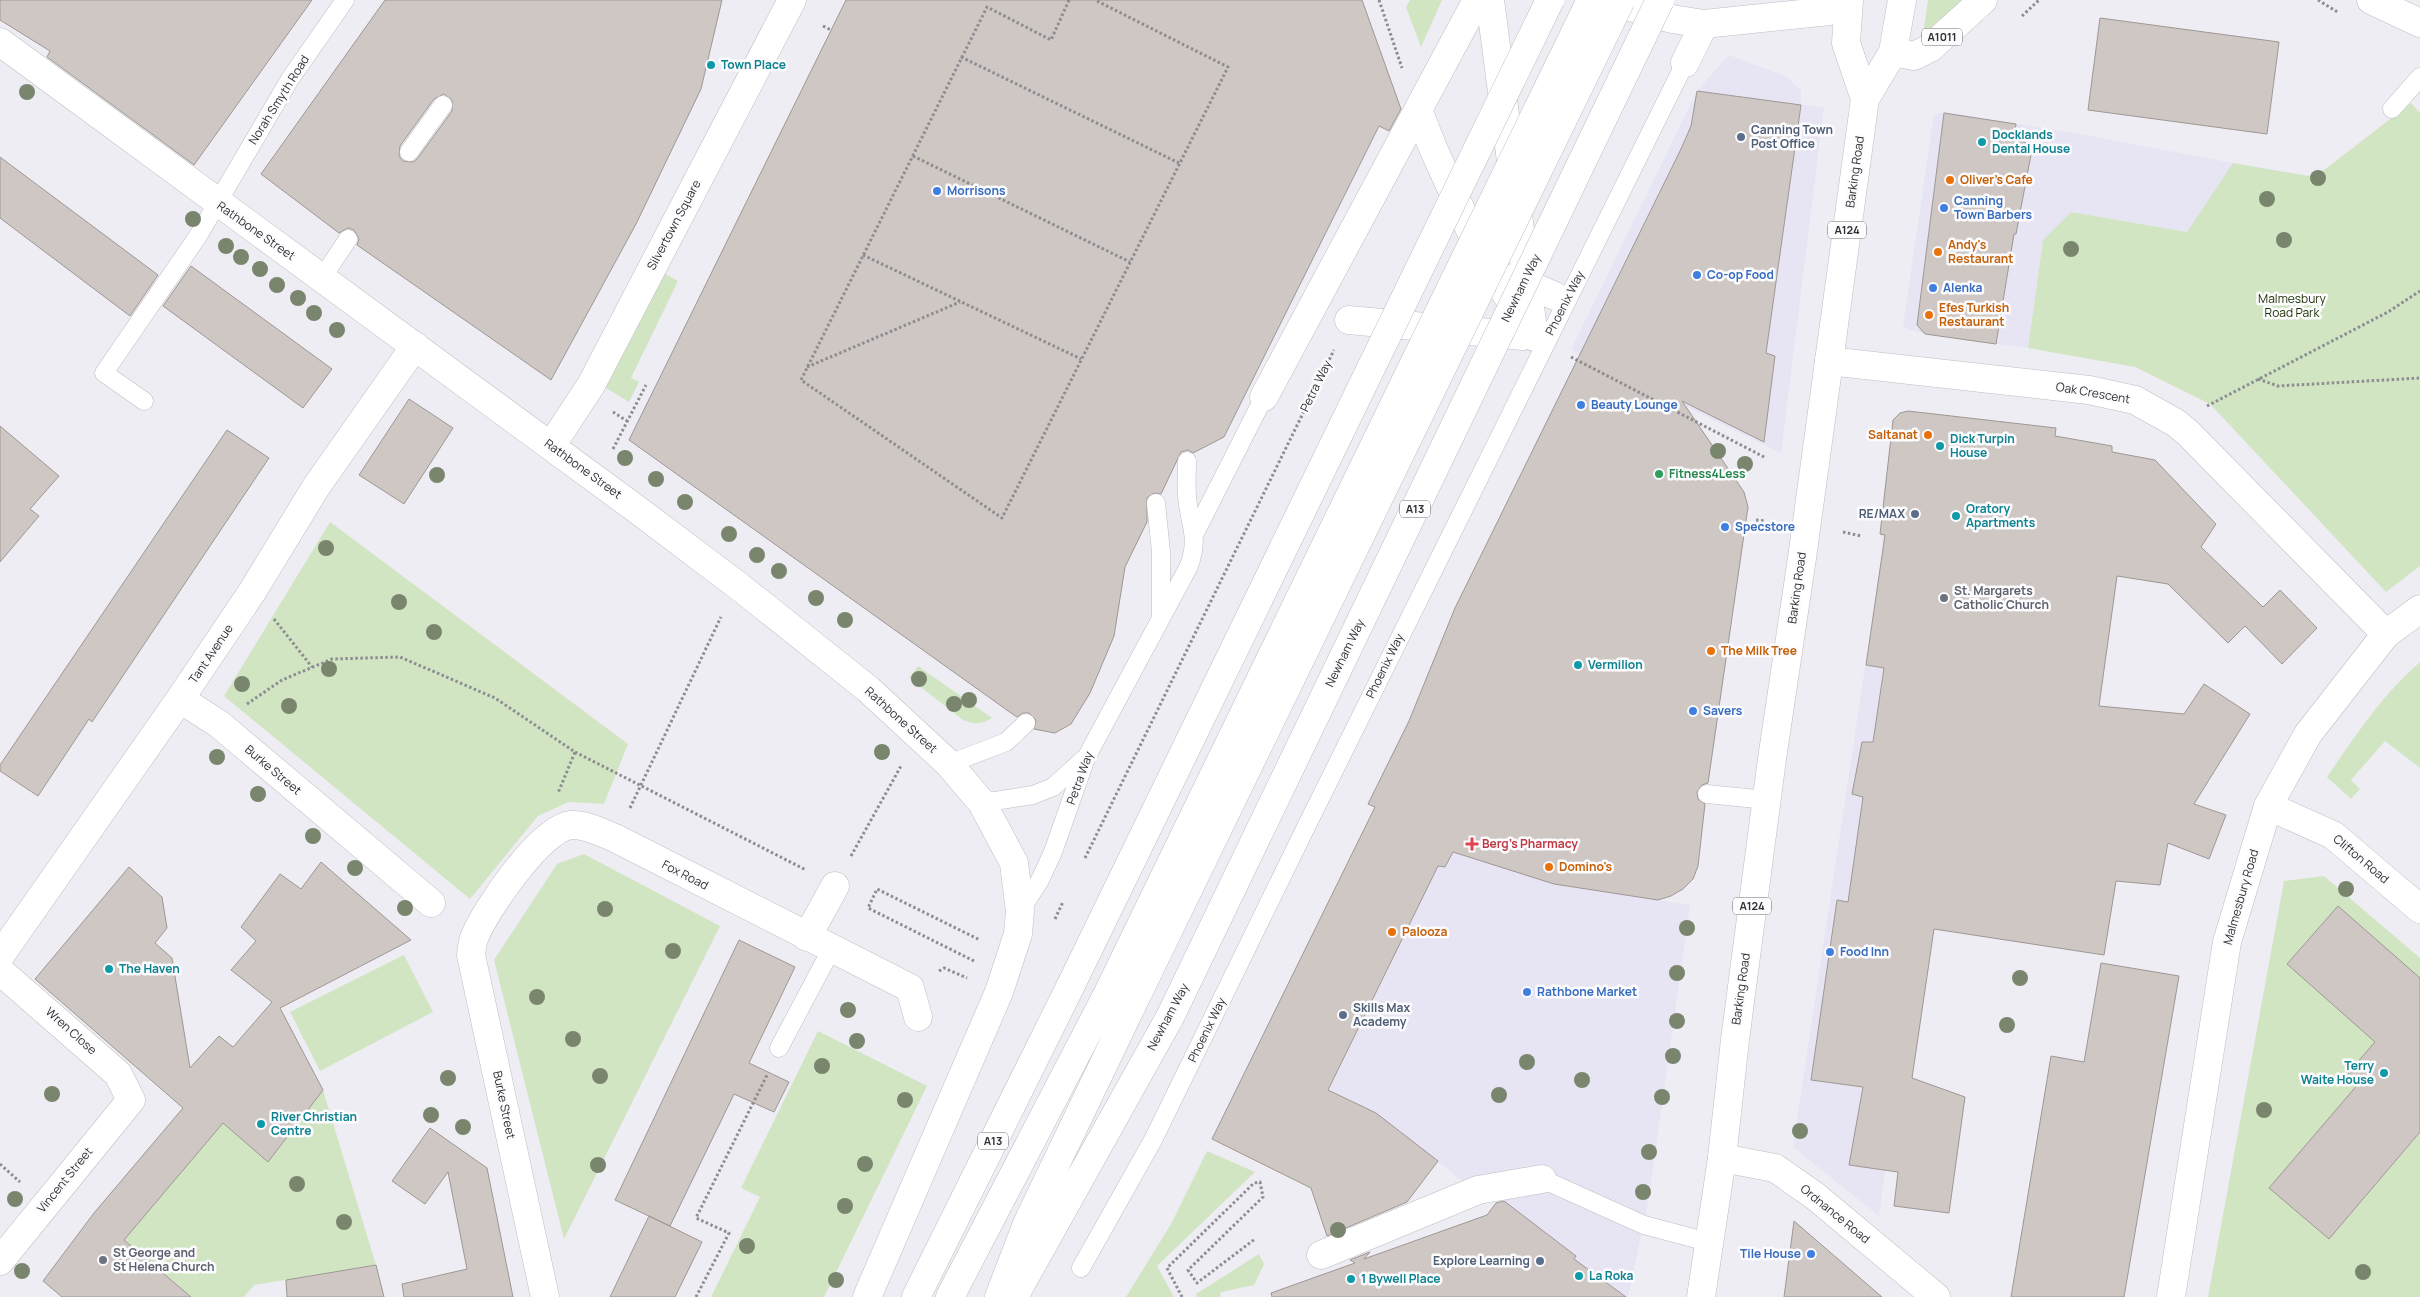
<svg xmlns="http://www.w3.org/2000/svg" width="2420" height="1297" viewBox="0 0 2420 1297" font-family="Manrope,sans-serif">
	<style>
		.built { fill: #e7e4f3 }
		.green { fill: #d2e5c3 }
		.building { fill: #cec7c4; stroke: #9e9794; fill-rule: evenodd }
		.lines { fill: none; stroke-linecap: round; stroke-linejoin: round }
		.lane-casing { stroke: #bebdc3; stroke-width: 19 }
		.street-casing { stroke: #bebdc3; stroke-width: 29 }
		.secondary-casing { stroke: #bebdc3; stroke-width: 29 }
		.primary-casing { stroke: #bebdc3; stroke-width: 29 }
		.highway-casing { stroke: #bebdc3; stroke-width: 29 }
		.path { stroke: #8d8c91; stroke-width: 3; stroke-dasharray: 2.5 2.5; stroke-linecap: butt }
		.lane { stroke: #fff; stroke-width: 18 }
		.street { stroke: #fff; stroke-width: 28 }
		.secondary { stroke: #fff; stroke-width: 28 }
		.primary { stroke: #fff; stroke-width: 28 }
		.highway { stroke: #fff; stroke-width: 28 }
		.highway-bridge-casing { stroke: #bebdc3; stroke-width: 29; stroke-linecap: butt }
		.highway-bridge { stroke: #fff; stroke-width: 28 }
		.tree { fill: #7a856e }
		.culture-dot { fill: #0f9aa8; stroke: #fcfbfe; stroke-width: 2 }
		.service-dot { fill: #5c6f8a; stroke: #fcfbfe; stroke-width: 2 }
		.food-dot { fill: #e8710a; stroke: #fcfbfe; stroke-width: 2 }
		.shop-dot { fill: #3f7fe0; stroke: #fcfbfe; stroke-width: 2 }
		.leisure-dot { fill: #2e9e5b; stroke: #fcfbfe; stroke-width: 2 }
		.worship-dot { fill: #6b7280; stroke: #fcfbfe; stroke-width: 2 }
		.health-dot { fill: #e0444e; stroke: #fcfbfe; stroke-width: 2 }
		.labels { text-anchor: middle; stroke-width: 5; stroke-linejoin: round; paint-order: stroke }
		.shield { fill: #fcfbfe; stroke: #6d6d70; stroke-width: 1 }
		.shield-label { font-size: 11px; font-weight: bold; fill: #303033 }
		.culture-label { font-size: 12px; font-weight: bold; fill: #0d838f; stroke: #fcfbfe; text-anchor: start }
		.street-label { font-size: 12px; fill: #303033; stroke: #fcfbfe }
		.service-label { font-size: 12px; font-weight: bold; fill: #4e5e75; stroke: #fcfbfe; text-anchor: start }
		.food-label { font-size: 12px; font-weight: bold; fill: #c56008; stroke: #fcfbfe; text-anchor: start }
		.shop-label { font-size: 12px; font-weight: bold; fill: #366cbe; stroke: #fcfbfe; text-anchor: start }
		.park-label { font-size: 12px; fill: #1b3001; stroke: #fcfbfe }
		.leisure-label { font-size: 12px; font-weight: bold; fill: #27864d; stroke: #fcfbfe; text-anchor: start }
		.worship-label { font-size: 12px; font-weight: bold; fill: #5b616d; stroke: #fcfbfe; text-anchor: start }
		.health-label { font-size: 12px; font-weight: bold; fill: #be3a42; stroke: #fcfbfe; text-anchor: start }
	</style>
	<rect width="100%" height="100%" fill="#eeedf4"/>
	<path class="built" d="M1729,55L1787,77L1801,91V105L1824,107L1781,453L1571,350L1697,91Z
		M1944,112L2074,133L2233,163L2187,232L2071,212L2043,240L2028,348L1925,334L1903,327L1934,114Z
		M1908,411L1992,420L1879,1216L1793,1147L1882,554L1883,543L1880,534L1893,420L1900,413Z
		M1453,852L1555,884L1690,905L1649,1197L1628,1297H1623L1574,1259L1576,1256L1500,1198L1478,1190L1461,1180L1376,1113L1329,1090L1438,866L1445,867Z"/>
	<path class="green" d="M1410,0H1442L1421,47L1406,7Z
		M1928,0H1963L1923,35Z
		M2411,103L2420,113V566L2386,592L2210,404L2135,367L2028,348L2043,240L2071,212L2187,232L2233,163L2315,177Z
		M664,273L678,281L631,378L639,382L629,402L606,388Z
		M330,522L628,744L604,804L569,802L538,816L470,899L224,696Z
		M2420,662V768L2385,741L2351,780L2360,789L2351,799L2327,777C2355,736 2382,695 2420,662Z
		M918,666L992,718C982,725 973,724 963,720L909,678Z
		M584,854L720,926L564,1239L494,960L557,864Z
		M2324,876L2420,958V978L2338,906L2287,964L2387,1052L2348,1073L2359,1083L2269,1188L2329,1239L2418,1135L2420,1117V1297H2208L2284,881Z
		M404,955L433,1012L320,1071L290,1012Z
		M818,1031L927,1086L824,1297H711L760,1197L741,1188Z
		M323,1090L376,1265L254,1285L244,1297H191L124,1240L223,1123L268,1161Z
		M1207,1151L1255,1172L1157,1266L1174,1297H1126L1171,1224Z
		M1259,1254L1264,1264L1254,1285L1221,1292L1220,1297H1197L1196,1294Z"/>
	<path class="building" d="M0,0H312L194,165L47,57L50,51L0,20Z
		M385,0H722L701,89L636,224L551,380L357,245L359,239L354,230L348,228L339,233L261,174ZM444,94L452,100V111L417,159L413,162L403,161L399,156L400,146L434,99Z
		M846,0H1362L1401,109L1389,131L1379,126L1224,437L1193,453L1188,450L1181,452L1161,494L1154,493L1147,498V522L1125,567L1114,636L1090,693L1071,724L1055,733L1034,729L1036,720L1029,713H1023L1017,717L1011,713L629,440Z
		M2100,18L2279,42L2267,134L2088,110Z
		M1697,91L1801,105L1766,353L1775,356L1764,442L1682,401L1744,492L1748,507L1708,783L1702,785L1697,792L1698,799L1705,804L1698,866L1693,879L1683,889L1671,896L1658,900L1554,884L1453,852L1445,867L1438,866L1328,1090L1376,1113L1438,1161L1407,1202L1327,1236L1311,1188L1212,1139L1375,807L1368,804L1409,721L1455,608L1681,149L1691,126Z
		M1944,113L2016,124L2014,140L2033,144L2016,234H2014L1996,344L1925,334L1917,325Z
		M0,157L158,275L130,316L0,218Z
		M191,266L332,369L303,408L163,306Z
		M409,399L453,428L404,504L359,475Z
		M1908,411L2056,428L2055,436L2112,446V452L2155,460L2216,524L2201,547L2263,607L2280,590L2317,628L2282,664L2245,626L2228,643L2168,584L2117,576L2099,706L2184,714L2204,684L2250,714L2194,804L2226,815L2209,859L2168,843L2160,885L2116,881L2104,955L1934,929L1912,1078L1965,1097L1949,1213L1894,1206L1898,1172L1849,1165L1863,1087L1811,1080L1837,900L1848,902L1863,797L1852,794L1862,742H1873L1884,668L1866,665L1885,535L1880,534L1893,420L1900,413Z
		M0,426L59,476L30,509L39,516L0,562Z
		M227,430L269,458L92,722L89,719L38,796L0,771V765Z
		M321,862L411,940L280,1008L323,1090L268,1162L223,1123L124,1240L191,1297H62L43,1281L94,1213L183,1108L35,979L129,867L162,897L167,928L155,943L172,958L190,1068L219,1036L233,1047L272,1002L231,970L256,941L241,927L280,874L301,889Z
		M2338,906L2420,978V1132L2329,1239L2269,1188L2359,1083L2348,1073L2375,1042L2287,964Z
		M739,940L795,967L749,1063L789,1082L774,1112L734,1094L670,1226L615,1200Z
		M2101,963L2179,976L2124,1297H2011L2051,1056L2084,1062Z
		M430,1128L487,1168L513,1297H404L402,1284L467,1269L448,1172L425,1204L392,1181Z
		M1504,1201L1576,1256L1574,1259L1626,1297H1272L1271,1293L1355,1263L1350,1260L1370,1252L1364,1259L1487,1215L1496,1203Z
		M649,1216L702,1242L675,1297H610Z
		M1794,1221L1882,1297H1784Z
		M376,1265L384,1297H287L286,1280Z"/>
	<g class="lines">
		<g class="lane-casing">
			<path id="lane" d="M2392,109L2420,77
				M409,152L443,105
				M322,278L348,239
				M144,401L104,373L198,236L290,79L345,0
				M1156,503L1161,552V617
				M1194,535L1264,397
				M949,764L1006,742L1026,723
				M1707,794L1767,800
				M982,803L1033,795L1053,787L1084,759
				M1020,911L1040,880L1053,852L1086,758L1189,566C1200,535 1189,525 1187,496C1186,485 1187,472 1187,461
				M779,1048L831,950
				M1542,1179L1644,1225L1708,1242
				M1081,1268L1153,1140L1307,825L1685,63"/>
		</g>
		<g class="street-casing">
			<path id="street" d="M1490,0L1534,337
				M1606,0L1672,19L1704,24L1830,11
				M1685,63L1704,24
				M1418,110L1433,148L1486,265L1526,323
				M1513,278L1555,296
				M1349,320L1523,336
				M1829,361L2089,390L2135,400L2176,423L2188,433L2386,634
				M1264,397L1477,0
				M551,446L591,385L792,0
				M180,699L219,724L431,903
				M2268,806L2333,835L2420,909
				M807,937L835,886
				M0,956L180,699L252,592L316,487L415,346
				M0,971L118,1074L131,1100L0,1261
				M1722,1158L1775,1168L1815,1196L1936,1297
				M1321,1255L1478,1190L1542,1179
				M545,1297L471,955C472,949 472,941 475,936C486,909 541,828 571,825C586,824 602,833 615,838L910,988L918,1017
				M2171,1297L2227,942L2268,806L2308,734L2386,634L2420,609"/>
		</g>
		<g class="secondary-casing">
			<path id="secondary" d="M0,42L635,508L741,588L868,689L949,764L982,803L1014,863L1020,911L1018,934L999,992L867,1297"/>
		</g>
		<g class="primary-casing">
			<path id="primary" d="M2371,0L2420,23
				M1893,52L1914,56L1930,48L1983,0
				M1865,99L1893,52L1902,0
				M1701,1297L1722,1158L1735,1040L1772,759L1802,558L1865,99L1846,43L1849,0"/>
		</g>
		<g class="highway-casing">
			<path id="highway" d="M1016,1293L1170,1017
				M916,1297L1071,985
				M950,1297L1106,997
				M999,1297L1027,1224L1132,1005"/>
		</g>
		<path class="path" d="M1069,0L1051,40L987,7L801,380L1002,518L1228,67L1095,0
			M1379,0L1402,68
			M2318,0L2339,13
			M2022,16L2039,0
			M823,26L831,30
			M961,57L1179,163
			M913,156L1130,262
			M863,255L1081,359
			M1571,357L1766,458
			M807,367L960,302
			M2258,379L2278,386L2420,378
			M2207,406L2388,312L2420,291
			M613,412L627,421
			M613,449L646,385
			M1756,520L1765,521
			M1843,532L1861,536
			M274,619L312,667
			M247,704L282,680L332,659L400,657L495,698L575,752L558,793
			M575,752L806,870
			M630,808L721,617
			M851,856L901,766
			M1085,858L1334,350
			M1055,919L1063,902
			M974,961L868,908L877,889L980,940
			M939,971L944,968L967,978
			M0,1164L20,1182
			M696,1297L729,1233L696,1218L767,1075
			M1182,1297L1167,1268L1254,1183L1260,1182L1263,1197L1188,1270L1197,1283L1255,1239"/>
		<use href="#lane" class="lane"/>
		<use href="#street" class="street"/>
		<use href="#secondary" class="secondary"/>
		<use href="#primary" class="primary"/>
		<use href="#highway" class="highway"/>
		<g class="highway-bridge-casing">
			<path id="highway-bridge" d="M1071,985L1550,0
				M1106,997L1591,0
				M1132,1005L1621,0
				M1170,1017L1660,0"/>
		</g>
		<use href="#highway-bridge" class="highway-bridge"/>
	</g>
	<g class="tree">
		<circle cx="27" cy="92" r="8"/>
		<circle cx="2318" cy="178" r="8"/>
		<circle cx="2267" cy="199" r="8"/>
		<circle cx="193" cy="219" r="8"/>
		<circle cx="2284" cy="240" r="8"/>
		<circle cx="226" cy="246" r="8"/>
		<circle cx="2071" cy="249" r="8"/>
		<circle cx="241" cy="257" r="8"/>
		<circle cx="260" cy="269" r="8"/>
		<circle cx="277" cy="285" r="8"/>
		<circle cx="298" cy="298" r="8"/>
		<circle cx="314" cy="313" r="8"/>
		<circle cx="337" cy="330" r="8"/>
		<circle cx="1718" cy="451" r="8"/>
		<circle cx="625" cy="458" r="8"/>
		<circle cx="1745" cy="464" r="8"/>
		<circle cx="437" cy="475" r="8"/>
		<circle cx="656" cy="479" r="8"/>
		<circle cx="685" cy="502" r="8"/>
		<circle cx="729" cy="534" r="8"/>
		<circle cx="326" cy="548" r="8"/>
		<circle cx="757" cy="555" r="8"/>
		<circle cx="779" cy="571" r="8"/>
		<circle cx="816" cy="598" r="8"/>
		<circle cx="399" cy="602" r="8"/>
		<circle cx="845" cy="620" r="8"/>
		<circle cx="434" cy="632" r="8"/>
		<circle cx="329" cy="669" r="8"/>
		<circle cx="919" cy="679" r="8"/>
		<circle cx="242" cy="684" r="8"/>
		<circle cx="969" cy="700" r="8"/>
		<circle cx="954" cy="704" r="8"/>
		<circle cx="289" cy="706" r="8"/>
		<circle cx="882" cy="752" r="8"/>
		<circle cx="217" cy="757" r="8"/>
		<circle cx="258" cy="794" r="8"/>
		<circle cx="313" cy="836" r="8"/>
		<circle cx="355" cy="868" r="8"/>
		<circle cx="2346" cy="889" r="8"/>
		<circle cx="405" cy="908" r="8"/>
		<circle cx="605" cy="909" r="8"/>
		<circle cx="1687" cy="928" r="8"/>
		<circle cx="673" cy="951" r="8"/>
		<circle cx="1677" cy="973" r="8"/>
		<circle cx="2020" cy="978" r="8"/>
		<circle cx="537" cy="997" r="8"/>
		<circle cx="848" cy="1010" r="8"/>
		<circle cx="1677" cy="1021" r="8"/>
		<circle cx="2007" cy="1025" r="8"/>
		<circle cx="573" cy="1039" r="8"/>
		<circle cx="857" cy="1041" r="8"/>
		<circle cx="1673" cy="1056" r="8"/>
		<circle cx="1527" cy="1062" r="8"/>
		<circle cx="822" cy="1066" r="8"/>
		<circle cx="600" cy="1076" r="8"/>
		<circle cx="448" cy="1078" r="8"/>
		<circle cx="1582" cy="1080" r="8"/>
		<circle cx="52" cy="1094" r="8"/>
		<circle cx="1499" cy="1095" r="8"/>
		<circle cx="1662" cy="1097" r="8"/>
		<circle cx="905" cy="1100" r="8"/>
		<circle cx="2264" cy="1110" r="8"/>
		<circle cx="431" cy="1115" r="8"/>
		<circle cx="463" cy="1127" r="8"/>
		<circle cx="1800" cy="1131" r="8"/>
		<circle cx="1649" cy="1152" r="8"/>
		<circle cx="865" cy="1164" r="8"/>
		<circle cx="598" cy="1165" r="8"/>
		<circle cx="297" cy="1184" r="8"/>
		<circle cx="1643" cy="1192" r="8"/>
		<circle cx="15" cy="1199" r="8"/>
		<circle cx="845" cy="1206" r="8"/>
		<circle cx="344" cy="1222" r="8"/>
		<circle cx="1338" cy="1230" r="8"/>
		<circle cx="747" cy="1246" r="8"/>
		<circle cx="22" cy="1271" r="8"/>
		<circle cx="2363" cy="1272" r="8"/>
		<circle cx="836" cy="1280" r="8"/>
	</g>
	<g class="culture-dot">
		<circle cx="711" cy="65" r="5"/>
		<circle cx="1982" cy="142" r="5"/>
		<circle cx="1940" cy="446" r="5"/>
		<circle cx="1956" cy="516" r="5"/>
		<circle cx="1578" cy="665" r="5"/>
		<circle cx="109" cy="969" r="5"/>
		<circle cx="2384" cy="1073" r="5"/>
		<circle cx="261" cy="1124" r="5"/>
		<circle cx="1579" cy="1276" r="5"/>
		<circle cx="1351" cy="1279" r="5"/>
	</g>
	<g class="service-dot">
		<circle cx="1741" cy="137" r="5"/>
		<circle cx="1915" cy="514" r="5"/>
		<circle cx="1343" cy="1015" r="5"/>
		<circle cx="1540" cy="1261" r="5"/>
	</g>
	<g class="food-dot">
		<circle cx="1950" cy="180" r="5"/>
		<circle cx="1938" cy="252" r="5"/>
		<circle cx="1929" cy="315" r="5"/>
		<circle cx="1928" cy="435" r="5"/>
		<circle cx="1711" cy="651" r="5"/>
		<circle cx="1549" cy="867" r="5"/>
		<circle cx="1392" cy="932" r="5"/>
	</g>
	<g class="shop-dot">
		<circle cx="937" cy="191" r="5"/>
		<circle cx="1944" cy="208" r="5"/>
		<circle cx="1697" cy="275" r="5"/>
		<circle cx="1933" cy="288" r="5"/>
		<circle cx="1581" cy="405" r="5"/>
		<circle cx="1725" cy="527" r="5"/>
		<circle cx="1693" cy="711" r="5"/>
		<circle cx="1830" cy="952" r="5"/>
		<circle cx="1527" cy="992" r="5"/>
		<circle cx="1811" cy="1254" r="5"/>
	</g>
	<circle class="leisure-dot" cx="1659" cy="474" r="5"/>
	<g class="worship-dot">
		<circle cx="1944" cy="598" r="5"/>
		<circle cx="103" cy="1260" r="5"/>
	</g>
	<path class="health-dot" d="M1469.5 836.5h5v5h5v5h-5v5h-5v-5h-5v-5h5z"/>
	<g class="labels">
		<g class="shield">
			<rect x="1922" y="28.5" width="40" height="17" rx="4"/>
			<rect x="1828" y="221.5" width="38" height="17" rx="4"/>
			<rect x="1400" y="500.5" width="30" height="17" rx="4"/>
			<rect x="1733" y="897.5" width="38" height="17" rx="4"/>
			<rect x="978" y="1132.5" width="30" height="17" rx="4"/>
		</g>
		<g class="shield-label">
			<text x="1942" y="41">A1011</text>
			<text x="1847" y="234">A124</text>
			<text x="1415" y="513">A13</text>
			<text x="1752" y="910">A124</text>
			<text x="993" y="1145">A13</text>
		</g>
		<g class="culture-label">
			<text x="721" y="69">Town Place</text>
			<text x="1992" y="139">Docklands<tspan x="1992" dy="14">Dental House</tspan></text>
			<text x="1950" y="443">Dick Turpin<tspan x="1950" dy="14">House</tspan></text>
			<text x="1966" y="513">Oratory<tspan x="1966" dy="14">Apartments</tspan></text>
			<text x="1588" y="669">Vermilion</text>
			<text x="119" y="973">The Haven</text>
			<text x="2374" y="1070" text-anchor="end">Terry<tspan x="2374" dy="14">Waite House</tspan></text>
			<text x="271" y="1121">River Christian<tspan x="271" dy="14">Centre</tspan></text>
			<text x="1589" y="1280">La Roka</text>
			<text x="1361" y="1283">1 Bywell Place</text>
		</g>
		<g class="street-label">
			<text transform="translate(279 100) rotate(-58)" y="4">Norah Smyth Road</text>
			<text transform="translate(1855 172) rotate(-82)" y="4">Barking Road</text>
			<text transform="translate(674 225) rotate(-62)" y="4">Silvertown Square</text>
			<text transform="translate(256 231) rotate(35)" y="4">Rathbone Street</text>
			<text transform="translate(1521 288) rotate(-64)" y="4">Newham Way</text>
			<text transform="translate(1565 303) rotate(-63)" y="4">Phoenix Way</text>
			<text transform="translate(1316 386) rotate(-64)" y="4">Petra Way</text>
			<text transform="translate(2093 393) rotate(10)" y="4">Oak Crescent</text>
			<text transform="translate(583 469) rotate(36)" y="4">Rathbone Street</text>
			<text transform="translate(1797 588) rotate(-82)" y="4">Barking Road</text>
			<text transform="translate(1345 653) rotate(-64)" y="4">Newham Way</text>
			<text transform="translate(211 654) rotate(-56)" y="4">Tant Avenue</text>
			<text transform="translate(1385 666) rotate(-64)" y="4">Phoenix Way</text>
			<text transform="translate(901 720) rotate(42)" y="4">Rathbone Street</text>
			<text transform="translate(273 770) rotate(40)" y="4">Burke Street</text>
			<text transform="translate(1080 778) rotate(-70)" y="4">Petra Way</text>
			<text transform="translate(2361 859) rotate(40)" y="4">Clifton Road</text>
			<text transform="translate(685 875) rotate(27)" y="4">Fox Road</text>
			<text transform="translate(2241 897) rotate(-74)" y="4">Malmesbury Road</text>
			<text transform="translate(1741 989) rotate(-82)" y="4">Barking Road</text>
			<text transform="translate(1168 1017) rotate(-62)" y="4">Newham Way</text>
			<text transform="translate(1207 1030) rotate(-64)" y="4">Phoenix Way</text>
			<text transform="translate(71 1031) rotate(42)" y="4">Wren Close</text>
			<text transform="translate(504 1105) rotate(78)" y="4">Burke Street</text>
			<text transform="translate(65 1180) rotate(-51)" y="4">Vincent Street</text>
			<text transform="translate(1835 1214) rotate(39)" y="4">Ordnance Road</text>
		</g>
		<g class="service-label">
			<text x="1751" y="134">Canning Town<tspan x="1751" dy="14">Post Office</tspan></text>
			<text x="1905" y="518" text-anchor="end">RE/MAX</text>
			<text x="1353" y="1012">Skills Max<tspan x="1353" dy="14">Academy</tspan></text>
			<text x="1530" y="1265" text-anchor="end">Explore Learning</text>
		</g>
		<g class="food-label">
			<text x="1960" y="184">Oliver's Cafe</text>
			<text x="1948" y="249">Andy's<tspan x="1948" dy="14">Restaurant</tspan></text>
			<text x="1939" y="312">Efes Turkish<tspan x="1939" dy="14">Restaurant</tspan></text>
			<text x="1918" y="439" text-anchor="end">Saltanat</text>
			<text x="1721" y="655">The Milk Tree</text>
			<text x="1559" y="871">Domino's</text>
			<text x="1402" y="936">Palooza</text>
		</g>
		<g class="shop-label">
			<text x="947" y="195">Morrisons</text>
			<text x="1954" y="205">Canning<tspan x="1954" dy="14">Town Barbers</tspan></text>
			<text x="1707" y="279">Co-op Food</text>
			<text x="1943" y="292">Alenka</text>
			<text x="1591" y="409">Beauty Lounge</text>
			<text x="1735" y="531">Specstore</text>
			<text x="1703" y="715">Savers</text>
			<text x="1840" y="956">Food Inn</text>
			<text x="1537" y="996">Rathbone Market</text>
			<text x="1801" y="1258" text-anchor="end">Tile House</text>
		</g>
		<g class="park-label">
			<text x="2292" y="303">Malmesbury<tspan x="2292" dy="14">Road Park</tspan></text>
		</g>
		<g class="leisure-label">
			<text x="1669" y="478">Fitness4Less</text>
		</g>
		<g class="worship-label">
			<text x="1954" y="595">St. Margarets<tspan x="1954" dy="14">Catholic Church</tspan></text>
			<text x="113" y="1257">St George and<tspan x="113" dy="14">St Helena Church</tspan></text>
		</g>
		<g class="health-label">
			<text x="1482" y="848">Berg's Pharmacy</text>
		</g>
	</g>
</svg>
